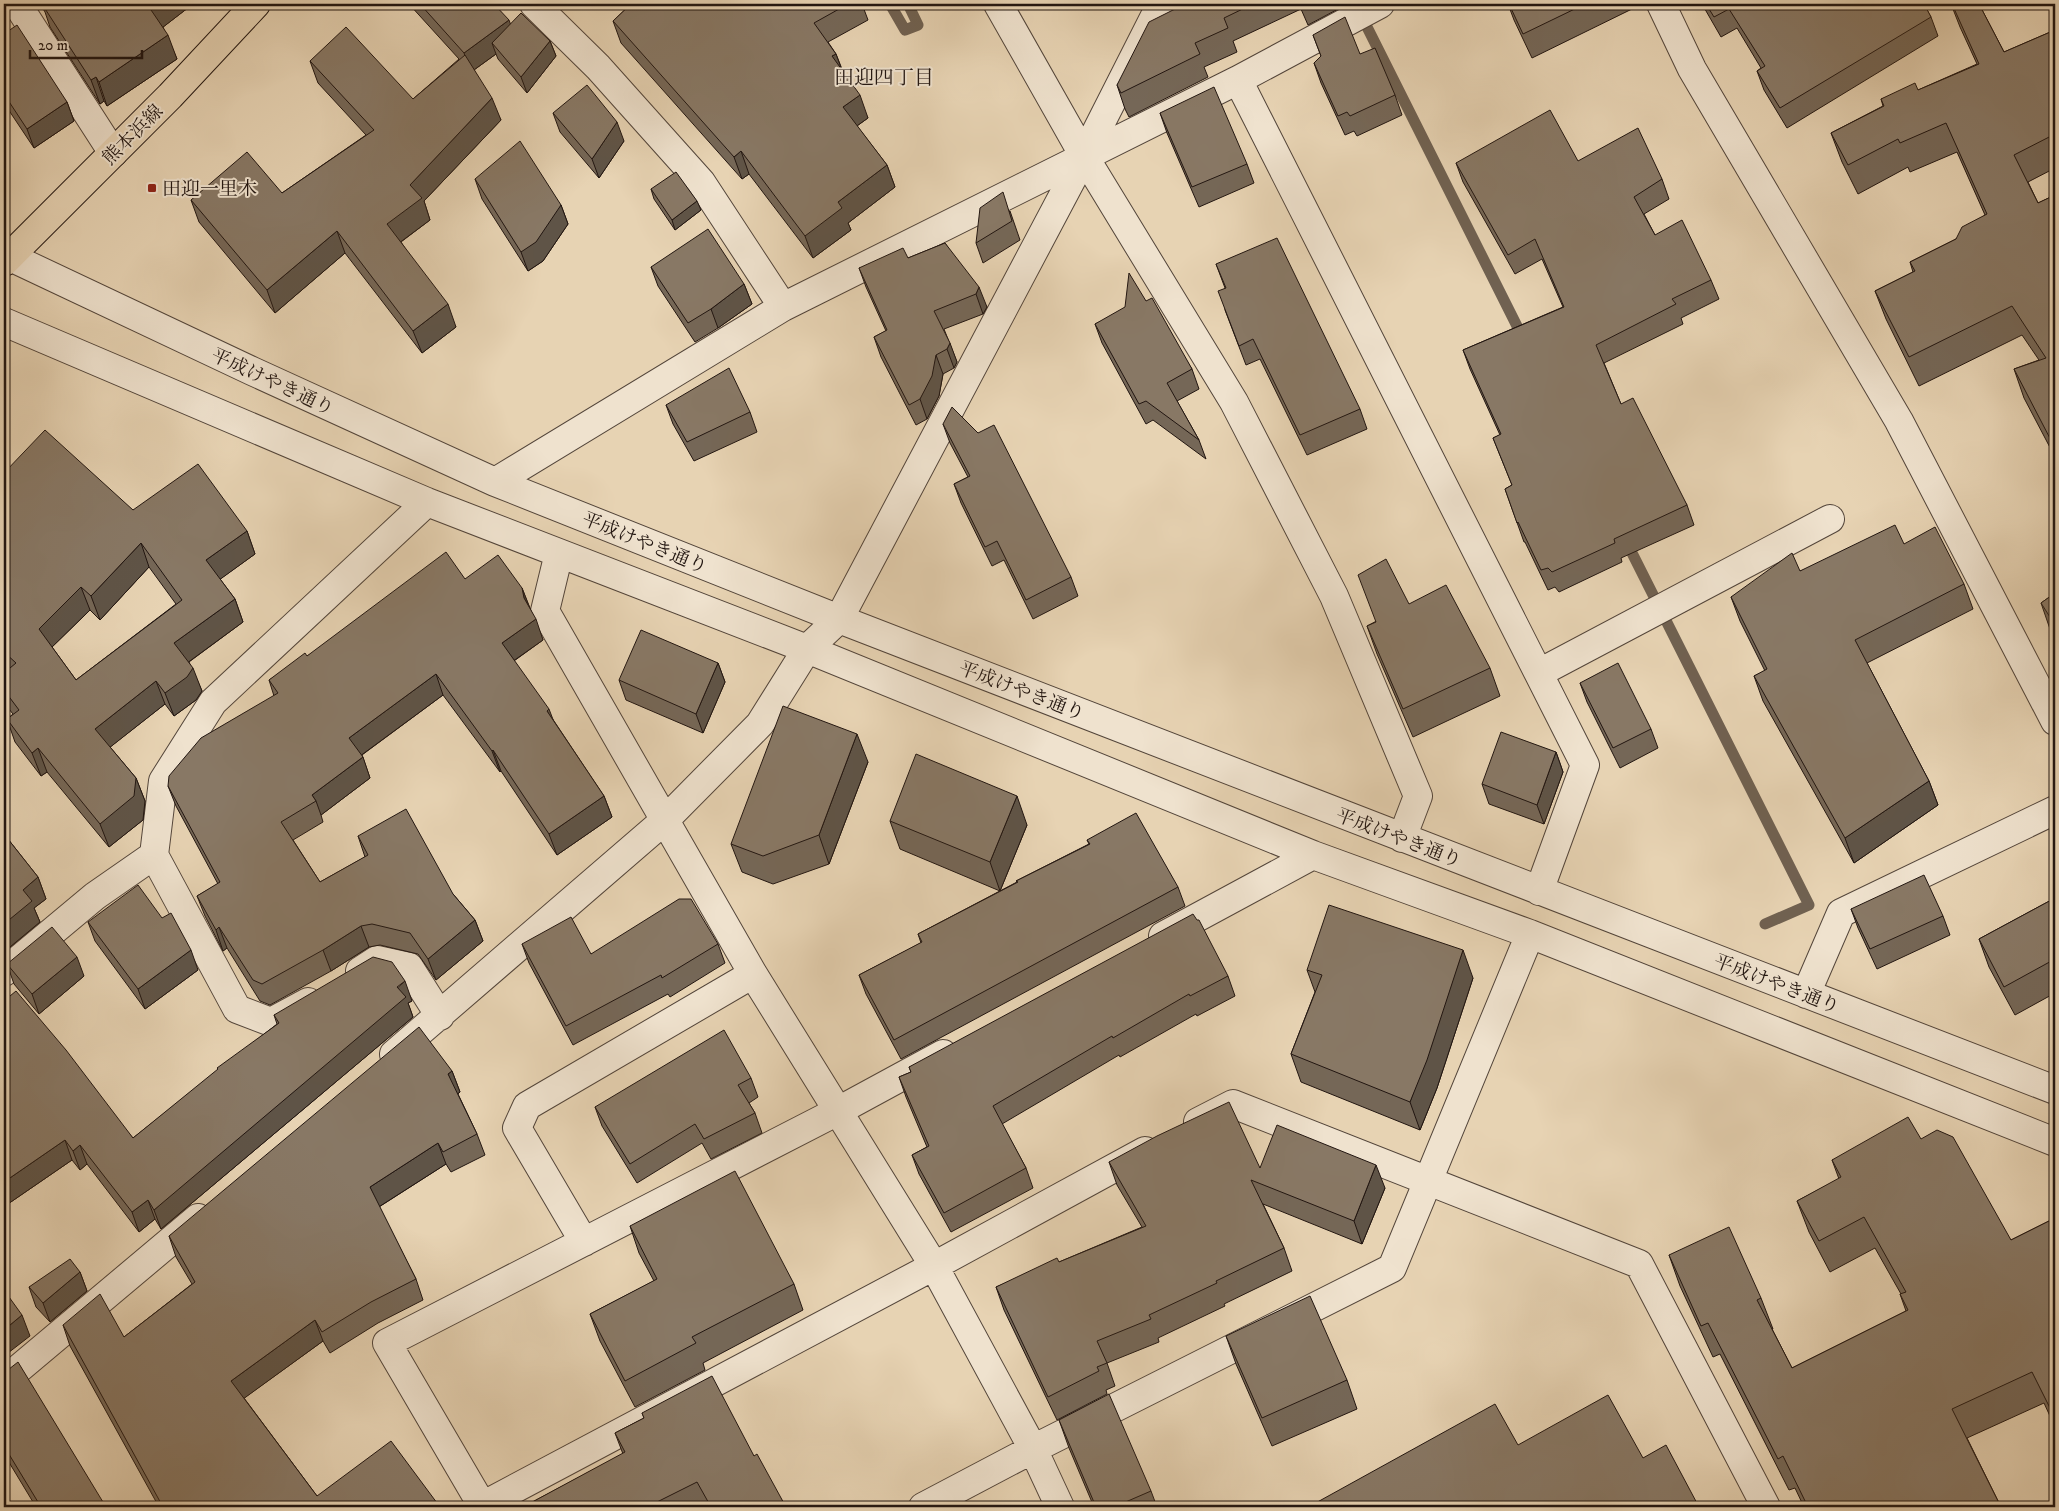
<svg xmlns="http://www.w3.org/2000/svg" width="2059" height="1511" viewBox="0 0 2059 1511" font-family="'IM FELL DW Pica','Noto Serif JP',serif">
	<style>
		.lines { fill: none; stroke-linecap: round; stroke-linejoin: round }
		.stream { stroke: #706151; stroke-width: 11 }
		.minor-casing { stroke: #53453a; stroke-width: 30 }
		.major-casing { stroke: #221611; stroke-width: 30 }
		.minor { stroke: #efe2ce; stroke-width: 28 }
		.major { stroke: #e7d3b3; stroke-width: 28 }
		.wall { fill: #756757; stroke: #221611; fill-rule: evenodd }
		.shaded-wall { fill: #5f5447; stroke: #221611 }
		.building { fill: #887865; stroke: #221611; fill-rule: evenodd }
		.poi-dot { fill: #8f2418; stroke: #efe2ce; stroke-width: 2 }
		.labels { text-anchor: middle; stroke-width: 4; stroke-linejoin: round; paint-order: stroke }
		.street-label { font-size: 19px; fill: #221611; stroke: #efe2ce }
		.poi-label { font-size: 19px; fill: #221611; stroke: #efe2ce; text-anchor: start }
		.neighbourhood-label { font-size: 20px; fill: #221611; stroke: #efe2ce }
	</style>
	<rect width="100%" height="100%" fill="#e7d3b3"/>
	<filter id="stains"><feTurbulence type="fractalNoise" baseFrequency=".004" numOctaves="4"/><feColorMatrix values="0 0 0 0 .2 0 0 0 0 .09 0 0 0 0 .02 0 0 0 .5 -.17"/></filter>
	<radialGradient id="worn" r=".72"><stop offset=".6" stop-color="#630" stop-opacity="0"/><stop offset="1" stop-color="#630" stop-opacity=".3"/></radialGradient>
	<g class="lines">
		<path class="stream" d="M890,4L905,30L918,25L908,4
			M1363,19L1524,340
			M1625,539L1809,905L1765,924"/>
		<g class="minor-casing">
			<path id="minor" d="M17,4L113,153
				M534,4L598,67L701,182L783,307
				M998,4L1084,156L1234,402L1334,596L1418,796L1402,838
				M1661,4L1692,69L1899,421L2055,721
				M1238,80L1585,765L1539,891
				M4,254L252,371L495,482L839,619L2055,1090
				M4,322L427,502L807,649L1313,855L1530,934L2055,1142
				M495,482L783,307L1238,80L1380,4
				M559,553L545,611L753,974L934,1266L1033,1449L1060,1507
				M1539,673L1830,519
				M1163,936L1313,855
				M360,971L377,960L409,967L440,1016
				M4,972L95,896L154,855
				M1806,994L1841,913L2055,810
				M308,1002L271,1022L237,1009L154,855L163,781L213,702L427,502
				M394,1054L665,820L760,724L807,649L839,619L1084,156L1161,4
				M1198,1122L1233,1104L1639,1264L1766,1507
				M584,1242L517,1128L527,1106L753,974
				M4,1381L198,1218
				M482,1506L934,1266L1145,1151
				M483,1507L387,1343L838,1111L943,1054
				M923,1507L1033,1449L1392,1268L1530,934"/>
		</g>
		<g class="major-casing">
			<path id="major" d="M4,262L170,96L256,4"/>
		</g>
		<use href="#minor" class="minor"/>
		<use href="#major" class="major"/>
	</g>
	<path class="wall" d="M40,4H193L163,27L177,59L107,106L104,101L100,104L50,27L45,12Z
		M409,4H494L510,24L550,41L556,56L527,93L498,59L496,54L474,70L501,120L424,201L430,220L401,242L456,327L422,353L345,253L275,313L199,222L191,200L282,193L366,135L318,83L310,61L413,99L459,59Z
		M631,4H862L868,20L828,42L836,54L842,69L868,118L857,126L887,165L895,187L848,223L851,230L813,258L749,174L742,179L621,43L613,21Z
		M1182,4H1338L1340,8L1308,25L1301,9L1233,41L1237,52L1204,67L1208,77L1129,117L1125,109L1117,85L1183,5Z
		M1508,4H1632L1634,8L1532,58L1514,20Z
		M1702,4H1924L1931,17L1938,36L1787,128L1764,90L1757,71L1761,68L1737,28L1721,37Z
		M1951,4H1979L2004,52L2055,30V168L2028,182L2038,203L2055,195V457L2024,398L2014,369L2039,360L2022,335L1919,386L1886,319L1875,291L1913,272L1910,262L1956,239L1985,215L1957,152L1910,172L1908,167L1858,194L1842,162L1831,133L1883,106L1881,99L1918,90L1977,64L1960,27Z
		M4,34L67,102L74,121L34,148L4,103Z
		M1313,35L1360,54L1395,95L1402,115L1357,136L1354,131L1345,135L1321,83L1314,63L1321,56Z
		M553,113L624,141L599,178L560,132Z
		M1160,113L1247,164L1254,183L1199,207L1167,133Z
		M1456,163L1662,179L1669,199L1644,214L1655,235L1711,280L1719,299L1681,318L1683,324L1604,363L1621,404L1687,505L1694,525L1621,558L1622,562L1559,592L1555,587L1548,590L1525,542H1524L1505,489L1512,485L1493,438L1500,435L1470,369L1463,350L1563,307L1542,259L1515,274L1463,182Z
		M475,179L561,205L568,224L543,261L528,271L482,199Z
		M651,189L701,210L675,230L654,199Z
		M1010,211L1020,240L983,263L976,243Z
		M945,243L987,307L983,314L944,329L957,362L954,368L943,374L939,396L927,419L916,425L881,357L874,337L886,331L866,287L859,268L908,258Z
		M1216,264L1360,409L1367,429L1307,455L1260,359L1246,365L1225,310V288Z
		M651,267L744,284L752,304L718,328L695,342L658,286Z
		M1146,301L1192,369L1199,389L1177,401L1199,440L1206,459L1153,420L1146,424L1102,343L1095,324Z
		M666,405L750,412L757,432L694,461L673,424Z
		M943,424L1071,577L1078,596L1033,619L1004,560L992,566L961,503L954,484L968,477L950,443Z
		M4,473L133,510L247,531L255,554L220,579L235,599L243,622L189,662L202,691L196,700L174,716L165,704L110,747L136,778L145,801L143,820L109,847L47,772L41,776L15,742L7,719L13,714L4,703V673L7,670L4,668ZM149,567L176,604L76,680L52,647L90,610L100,620Z
		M1904,544L1964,584L1973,609L1867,663L1929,781L1938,805L1854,863L1763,701L1754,676L1765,671L1740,621L1731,597L1800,571Z
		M465,579L522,588L530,608L543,640L514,661L604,796L612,817L557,855L501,771L500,772L443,695L362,755L370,778L321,815L323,822L293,840L320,882L365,857L358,836L453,894L475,920L483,941L436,980L418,954L380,945L369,947L331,971L270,1005L260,1001L227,948L223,951L205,916L197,896L218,884L176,806L168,786L274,696L269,680L307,656Z
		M2055,593V638L2051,632L2041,603Z
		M1409,604L1490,668L1500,696L1413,737L1377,654L1367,626Z
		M718,663L725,682L703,733L626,700L619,680Z
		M1580,683L1651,729L1658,748L1620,768L1587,702Z
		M1556,752L1563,772L1544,824L1489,804L1482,784Z
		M868,762L829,864L773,884L742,872L731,844Z
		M890,821L1027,825L1000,891L900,849Z
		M4,834L38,877L46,899L34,908L40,922L10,947L4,940Z
		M1087,840L1178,887L1185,906L901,1059L866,994L859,975L921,943L918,934L1017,882L1016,881L1089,844Z
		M2055,898V993L2015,1015L1989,967L1979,939Z
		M1851,909L1943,916L1950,935L1877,969L1858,928Z
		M88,922L198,970L145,1009L95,941Z
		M522,944L591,954L718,944L725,963L670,997L668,994L573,1045L529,963Z
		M7,964L84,976L39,1014L14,984Z
		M1307,970L1473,978L1437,1088L1420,1130L1301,1082L1291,1054L1315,992Z
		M1228,976L1235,996L1197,1016L1196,1014L1120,1057L1119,1055L1002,1124L1026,1168L1033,1188L951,1232L919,1174L912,1155L927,1147L906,1097L899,1077L911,1072L909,1067Z
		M4,1001L133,1138L277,1024L274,1015L412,1001L408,1003L413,1017L161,1229L155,1219L139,1232L87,1164L80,1170L72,1160L5,1206L4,1205Z
		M452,1071L460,1092L458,1094L477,1134L485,1155L451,1172L446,1164L379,1207L416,1279L423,1300L378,1323L330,1353L323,1341L244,1398L317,1496L440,1507H159L70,1346L63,1325L124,1337L192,1284L176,1257L169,1236Z
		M751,1078L758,1097L749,1103L755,1113L762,1133L711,1159L702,1143L637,1183L602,1126L595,1107Z
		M1921,1139L2011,1240L2055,1218V1427L2044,1403L1967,1438L2001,1507H1804L1795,1488L1789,1490L1720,1354L1713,1357L1680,1286L1669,1255L1761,1298L1773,1329H1772L1792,1368L1906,1311L1900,1294H1901L1875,1248L1830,1272L1809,1232L1797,1201L1839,1179L1832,1160Z
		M1109,1162L1260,1168L1385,1188L1362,1244L1263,1204L1284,1248L1292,1271L1224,1304L1225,1306L1158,1338L1159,1342L1107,1363L1115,1386L1106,1390L1107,1394L1057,1420L1004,1310L996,1287L1059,1262L1142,1227L1117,1185Z
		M630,1226L794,1284L803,1310L703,1363L705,1370L635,1407L600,1341L590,1314L654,1281L639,1253Z
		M80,1272L87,1291L50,1322L36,1307L29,1287Z
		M1226,1336L1347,1380L1357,1409L1272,1446L1236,1364Z
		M4,1373L106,1507H36L4,1454Z
		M642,1413L754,1456L786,1507H707L705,1503L696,1507H523L623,1454L615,1433L644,1418Z
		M1059,1420L1151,1491L1157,1507H1094L1069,1448Z"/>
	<path class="shaded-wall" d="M154,4H193L158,31L149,7Z
		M509,20L516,39L492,43L496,54L471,72L464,53Z
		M168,35L177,59L107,106L99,82Z
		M550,41L556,56L527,93L521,77Z
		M836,54L844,76L832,56Z
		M96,77L104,101L100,104L91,80Z
		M860,95L868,118L851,130L843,107Z
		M492,98L501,120L424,201L430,220L395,246L387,224L410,185Z
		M67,102L74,121L34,148L27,129Z
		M617,122L624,141L599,178L592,159Z
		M741,151L749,174L742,179L734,157Z
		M887,165L895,187L848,223L851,230L813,258L805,236L838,202Z
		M697,201L701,210L675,230L672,220Z
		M561,205L568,224L543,261L528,271L521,252Z
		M337,231L345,253L275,313L267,290Z
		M744,284L752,304L718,328L711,309Z
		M979,287L987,307L983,314L976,294Z
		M448,304L456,327L422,353L413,331Z
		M950,343L957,362L954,368L947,349Z
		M936,355L943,374L939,396L927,419L920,399Z
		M247,531L255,554L215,583L206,560Z
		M141,543L149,567L100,620L91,596Z
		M81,587L90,610L47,652L39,629Z
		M522,588L530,609L524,598Z
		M235,599L243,622L183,666L174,643Z
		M536,619L543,640L509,664L502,643Z
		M718,663L725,682L703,733L696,714Z
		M193,668L202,691L196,700L174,716L165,693Z
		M436,674L443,695L356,759L349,738Z
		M156,681L165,704L104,752L95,729Z
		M549,709L557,730L547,711Z
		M857,734L868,762L829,864L819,835Z
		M38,748L47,772L41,776L32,753Z
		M493,750L501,771L500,772L492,751Z
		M1556,752L1563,772L1544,824L1537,805Z
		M363,757L370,778L321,815L316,801L312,795Z
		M136,778L145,801L143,820L109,847L100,824Z
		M1929,781L1938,805L1854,863L1845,838Z
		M604,796L612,817L557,855L549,834Z
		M1017,796L1027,825L1000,891L990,862Z
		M38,877L46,899L34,908L40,922L10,947L4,931V924L23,890Z
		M475,920L483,941L436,980L428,959Z
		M361,926L369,947L331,971L323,950Z
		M219,927L227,948L223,951L216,930Z
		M191,950L198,970L145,1009L138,989Z
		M1463,950L1473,978L1437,1088L1420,1130L1410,1102Z
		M77,957L84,976L39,1014L32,994Z
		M405,981L412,1001L408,1003L413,1017L161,1229L154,1210Z
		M452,1071L460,1092L456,1095L448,1074Z
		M65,1140L72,1160L5,1206L4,1204V1182Z
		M438,1143L446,1164L377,1208L370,1187Z
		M80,1145L87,1164L80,1170L73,1151Z
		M1376,1165L1385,1188L1362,1244L1354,1221Z
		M148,1200L155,1219L139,1232L132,1212Z
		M80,1272L87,1291L50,1322L43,1303Z
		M22,1315L30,1336L8,1353L9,1356L4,1362V1330Z
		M315,1320L323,1341L239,1402L231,1381Z"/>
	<path class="building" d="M42,4H154L149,7L168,35L99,82L96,77L91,80Z
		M420,4H494L509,20L464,53Z
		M631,4H848L814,23L836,54L832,56L860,95L843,107L887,165L838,202L842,208L805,236L741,151L734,157L613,21Z
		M1185,4H1253L1224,18L1228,28L1195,43L1200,54L1121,93L1117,85L1149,22Z
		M1509,4H1585L1523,34Z
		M1706,4H1924L1931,17L1780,108L1757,71L1765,66L1729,9L1714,17Z
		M1952,4H1979L2004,52L2055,30V134L2014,155L2038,203L2055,195V448L2014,369L2046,358L2012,306L1909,357L1875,291L1915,271L1910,262L1956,239L1962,227L1987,214L1946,123L1900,143L1898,139L1848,165L1831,133L1884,106L1881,99L1915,83L1918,90L1979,64Z
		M521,13L550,41L521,77L492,43Z
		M1345,17L1360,54L1375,48L1395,95L1350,116L1347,112L1338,116L1314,63L1321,56L1313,35Z
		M17,25L67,102L27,129L4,94V34Z
		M346,27L413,99L465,55L492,98L410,185L422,198L387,224L448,304L413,331L337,231L267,290L191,200L247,152L282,193L374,130L310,61Z
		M587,85L617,122L592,159L553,113Z
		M1214,87L1247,164L1192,187L1160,113Z
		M1550,110L1578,161L1638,128L1662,179L1634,197L1655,235L1682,220L1711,280L1672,299L1676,304L1596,345L1621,404L1633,398L1687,505L1614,539L1615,543L1552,572L1548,568L1541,570L1518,522L1517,523L1505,489L1512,485L1493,438L1501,434L1463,350L1564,307L1535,239L1508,255L1456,163Z
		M520,141L561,205L536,242L521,252L475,179Z
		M676,172L697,201L672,220L651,189Z
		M1003,192L1012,221L976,243L980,208Z
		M708,229L744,284L711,309L688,323L651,267Z
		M1277,238L1360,409L1300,435L1253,339L1239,346L1218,291L1226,288L1216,264Z
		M945,243L979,287L976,294L934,311L950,343L947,349L936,355L932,376L920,399L909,405L874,337L887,330L859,268L903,248L908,258Z
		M1129,273L1146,301L1152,298L1192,369L1167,383L1199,440L1146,401L1139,404L1095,324L1125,307Z
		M729,368L750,412L687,442L666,405Z
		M952,407L978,433L994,425L1071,577L1026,600L997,541L985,547L954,484L970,476L943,424Z
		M45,430L133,510L198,464L247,531L206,560L235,599L174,643L193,668L187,677L165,693L156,681L95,729L136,778L134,796L100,824L38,748L32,753L7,719L19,710L4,690V673L16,663L4,652V473ZM141,543L182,600L76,680L39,629L81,587L91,596Z
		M1895,525L1904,544L1935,527L1964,584L1855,640L1929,781L1845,838L1754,676L1767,669L1731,597L1792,553L1800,571Z
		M446,552L465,579L498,555L522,588L524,598L536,619L502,643L549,709L547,711L604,796L549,834L493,750L492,751L436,674L349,738L363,757L312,795L316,801L281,822L320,882L368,855L358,836L406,809L453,894L475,920L428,959L410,933L372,924L361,926L323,950L262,984L253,980L219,927L216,930L197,896L220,882L168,786L169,776L201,738L278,693L269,680L305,653L307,656Z
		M1386,559L1409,604L1446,585L1490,668L1403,709L1367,626L1376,622L1358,575Z
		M2055,593V625L2041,603Z
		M641,630L718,663L696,714L619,680Z
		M1618,663L1651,729L1613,748L1580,683Z
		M783,706L857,734L819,835L763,856L731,844Z
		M1501,732L1556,752L1537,805L1482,784Z
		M916,754L1017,796L990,862L890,821Z
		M1136,813L1178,887L894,1040L859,975L922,942L918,934L1018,882L1016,881L1090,844L1087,840Z
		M4,834L38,877L23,890L32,901L4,924Z
		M1924,875L1943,916L1870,949L1851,909Z
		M138,885L162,918L171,913L191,950L138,989L88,922Z
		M2055,898V959L2004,987L1979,939Z
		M679,899H691L718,944L662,978L661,975L566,1026L522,944L571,917L591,954Z
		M1329,905L1463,950L1427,1060L1410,1102L1291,1054L1322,975L1307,970Z
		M1193,914L1197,920H1199L1228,976L1190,996L1189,994L1113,1038L1112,1036L993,1106L1026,1168L944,1213L912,1155L929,1146L899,1077L911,1072L909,1067Z
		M52,927L77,957L32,994L7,964Z
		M373,957L392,962L405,981L397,987L406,997L154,1210L148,1200L132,1212L80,1145L73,1151L65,1140L4,1182V1001L16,991L66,1050L133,1138L218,1069L217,1068L279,1023L274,1015Z
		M419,1027L452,1071L448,1074L477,1134L443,1152L438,1143L370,1187L416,1279L371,1302L322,1332L315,1320L231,1381L317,1496L391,1441L440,1507H163L63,1325L100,1294L124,1337L195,1282L169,1236Z
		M724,1030L751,1078L738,1085L755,1113L704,1139L695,1124L630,1164L595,1107Z
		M1229,1102L1260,1168L1277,1125L1376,1165L1354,1221L1251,1180L1284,1248L1216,1281L1217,1283L1149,1315L1151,1319L1097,1341L1107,1363L1097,1367L1099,1371L1048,1397L996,1287L1057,1258L1059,1262L1146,1226L1109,1162L1157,1136Z
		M1908,1117L1921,1139L1937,1130L1953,1137L2011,1240L2055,1218V1418L2032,1372L1952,1409L2001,1507H1808L1783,1456L1778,1459L1708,1323L1701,1326L1669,1255L1729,1227L1761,1298L1757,1300L1792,1368L1908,1310L1900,1294L1906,1292L1864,1217L1819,1241L1797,1201L1841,1177L1832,1160Z
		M735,1171L794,1284L692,1337L696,1343L625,1381L590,1314L657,1279L630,1226Z
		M70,1259L80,1272L43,1303L29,1287Z
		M4,1290L22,1315L4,1330Z
		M1310,1296L1347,1380L1262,1418L1226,1336Z
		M18,1362L106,1507H41L4,1446V1373Z
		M712,1376L754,1456L757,1454L786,1507H711L697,1482L647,1507H523L625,1452L615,1433L644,1418L642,1413Z
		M1109,1394L1151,1491L1114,1507H1096L1059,1420Z
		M1608,1395L1643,1458L1666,1445L1699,1507H1314L1312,1505L1495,1404L1518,1445Z"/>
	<rect class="poi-dot" x="147" y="183" width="10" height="10" rx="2.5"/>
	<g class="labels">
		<g class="street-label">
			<text transform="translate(132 134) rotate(-45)" y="7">熊本浜線</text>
			<text transform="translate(273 381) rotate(25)" y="7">平成けやき通り</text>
			<text transform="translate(645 542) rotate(22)" y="7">平成けやき通り</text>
			<text transform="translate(1022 690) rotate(21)" y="7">平成けやき通り</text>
			<text transform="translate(1399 837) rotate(21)" y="7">平成けやき通り</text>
			<text transform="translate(1777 983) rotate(21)" y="7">平成けやき通り</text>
		</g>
		<g class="poi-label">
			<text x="162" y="195">田迎一里木</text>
		</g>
		<g class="neighbourhood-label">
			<text x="884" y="84">田迎四丁目</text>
		</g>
	</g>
	<rect width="2059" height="1511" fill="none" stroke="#e7d3b3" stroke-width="20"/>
	<rect x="5" y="5" width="2049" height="1501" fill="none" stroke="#221611" stroke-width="2.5"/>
	<rect x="10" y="10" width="2039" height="1491" fill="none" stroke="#221611"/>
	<path d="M30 50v8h112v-8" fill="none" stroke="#221611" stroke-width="2.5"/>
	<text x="38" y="50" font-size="15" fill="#221611" stroke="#efe2ce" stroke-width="4" paint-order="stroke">20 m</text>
	<rect width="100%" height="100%" filter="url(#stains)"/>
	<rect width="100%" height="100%" fill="url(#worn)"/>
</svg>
